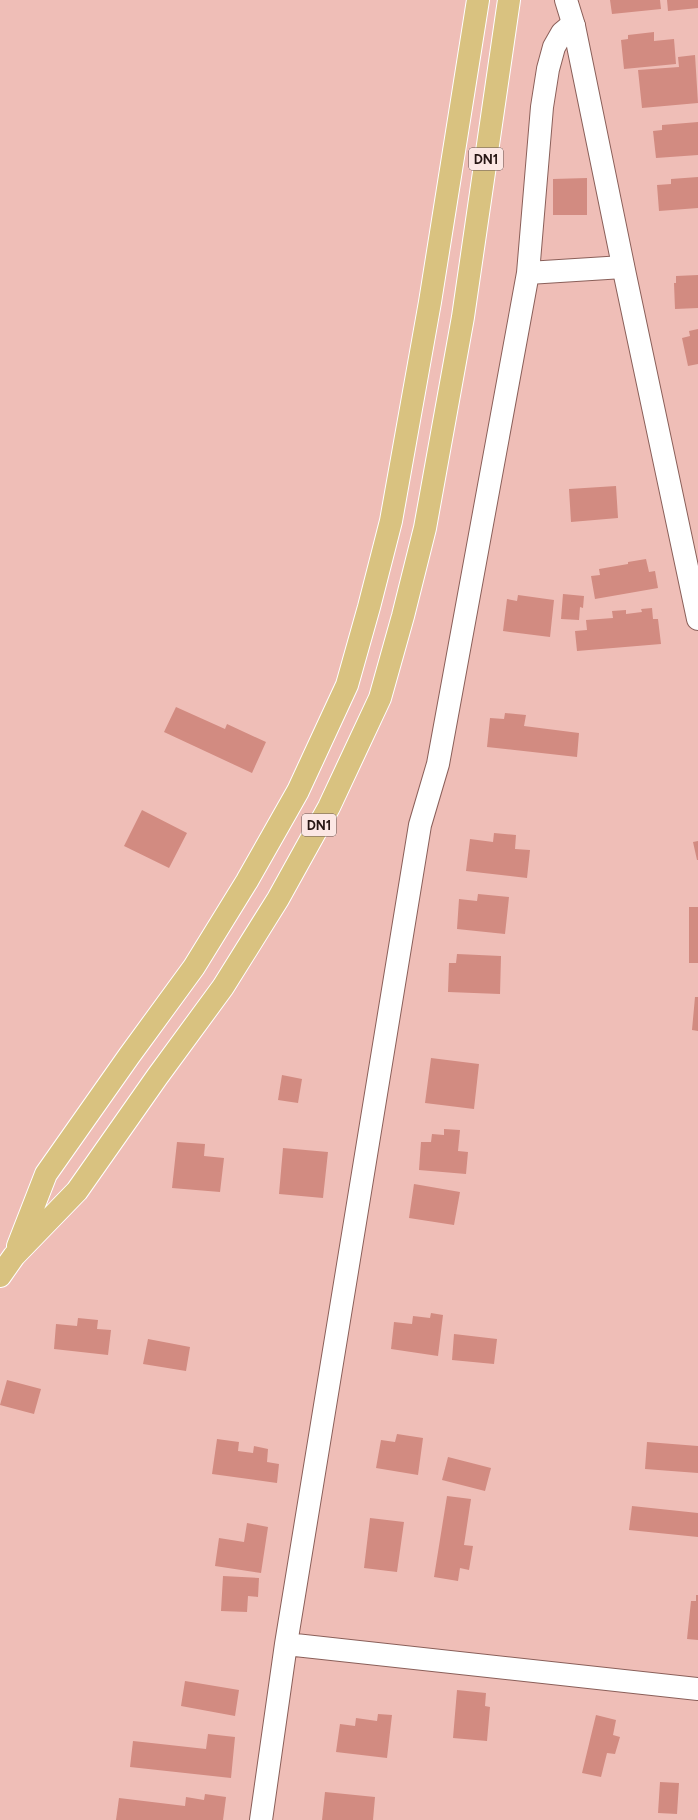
<svg xmlns="http://www.w3.org/2000/svg" width="698" height="1820" viewBox="0 0 698 1820" font-family="Figtree,sans-serif">
	<style>
		.building { fill: #d28b81 }
		.lines { fill: none; stroke-linecap: round; stroke-linejoin: round }
		.minor-casing { stroke: #8a5f59; stroke-width: 24 }
		.tertiary-casing { stroke: #8a5f59; stroke-width: 24 }
		.primary-casing { stroke: #fff; stroke-width: 24 }
		.minor { stroke: #fff; stroke-width: 22 }
		.tertiary { stroke: #fff; stroke-width: 22 }
		.primary { stroke: #d9c280; stroke-width: 22 }
		.labels { text-anchor: middle; stroke-width: 3.5; stroke-linejoin: round; paint-order: stroke }
		.shield { fill: #fce7e4; stroke: #675552; stroke-width: 1 }
		.shield-label { font-size: 13px; font-weight: bold; fill: #271614 }
	</style>
	<rect width="100%" height="100%" fill="#efbeb7"/>
	<path class="building" d="M610,0H660L661,9L612,14Z
		M667,0H698V8L668,11Z
		M654,32V41L674,39L676,64L624,69L621,40L628,39V35Z
		M695,55L698,103L642,108L638,70L679,67L678,57Z
		M698,122V155L656,158L653,131L662,130V125Z
		M698,177V208L659,211L657,185L671,184V179Z
		M587,178V215H553V179Z
		M698,275V308L675,309L674,283H676V276Z
		M698,329V364L688,366L682,338L690,336L689,331Z
		M616,486L618,518L571,522L569,489Z
		M646,559L649,572L655,571L658,588L595,599L591,576L600,575L599,569L628,564V562Z
		M563,594L584,596L583,608L580,607L579,620L561,619Z
		M518,595L554,600L550,637L503,631L507,599L517,601Z
		M652,608L653,619H658L661,644L577,651L575,631L587,630L586,620L613,618L612,611L626,610V614L642,612L641,609Z
		M176,707L225,729L227,724L266,742L252,773L164,732Z
		M505,713L526,715L524,726L579,733L577,757L487,747L490,718L504,719Z
		M142,810L187,833L169,868L124,846Z
		M494,833L516,835L515,849L530,850L527,878L466,871L470,839L493,842Z
		M698,841V860H697L693,842Z
		M478,894L509,897L505,934L457,929L459,899L477,901Z
		M689,907H698V963H689Z
		M457,954L501,956L500,994L448,992L449,963H456Z
		M695,997H698V1031L692,1030Z
		M431,1058L479,1064L474,1109L425,1103Z
		M282,1075L302,1079L298,1103L278,1100Z
		M444,1129L460,1130L458,1151L468,1152L466,1174L419,1170L421,1142H431L432,1134L444,1135Z
		M177,1142L205,1144L204,1156L224,1158L220,1192L172,1188Z
		M283,1148L328,1152L323,1198L279,1194Z
		M414,1184L460,1192L454,1225L409,1218Z
		M431,1313L443,1315L438,1356L391,1349L394,1322L412,1324L413,1316L430,1318Z
		M78,1318L98,1320L97,1329L111,1330L108,1355L54,1349L56,1324L77,1326Z
		M454,1334L497,1339L494,1364L452,1360Z
		M148,1339L190,1347L186,1371L143,1364Z
		M7,1380L41,1389L34,1414L0,1405Z
		M397,1434L423,1438L418,1475L376,1468L381,1440L395,1442Z
		M217,1439L239,1442L238,1451L253,1453L254,1446L268,1449L267,1462L279,1464L277,1483L212,1474Z
		M647,1442L698,1446V1473L645,1469Z
		M448,1457L491,1468L485,1491L442,1480Z
		M447,1496L471,1499L464,1545L473,1546L469,1570L460,1568L458,1581L434,1577Z
		M632,1506L698,1513V1537L629,1530Z
		M370,1518L404,1522L397,1572L364,1568Z
		M247,1523L268,1527L261,1573L215,1566L219,1538L244,1542Z
		M223,1576L259,1578L258,1597L248,1596L247,1612L221,1611Z
		M696,1595H698V1640L687,1639L691,1601H696Z
		M185,1681L239,1690L235,1716L181,1706Z
		M457,1690L486,1693L485,1706L490,1707L487,1741L453,1738Z
		M378,1714L392,1715L387,1758L336,1752L340,1724L355,1726L356,1718L377,1721Z
		M596,1715L616,1720L613,1735L620,1737L615,1754L607,1753L601,1777L582,1773Z
		M208,1734L235,1737L231,1778L130,1767L133,1741L206,1749Z
		M660,1782L679,1783L677,1814L658,1813Z
		M325,1792L375,1797L373,1820H322Z
		M205,1794L226,1797L223,1820H116L119,1798L185,1806L186,1797L204,1800Z"/>
	<g class="lines">
		<g class="minor-casing">
			<path id="minor" d="M528,273L623,267
				M286,1644L698,1689
				M261,1820L286,1644L420,825L438,764L528,273L542,107L548,69L554,47L562,33L568,28L574,26"/>
		</g>
		<g class="tertiary-casing">
			<path id="tertiary" d="M566,0L574,26L625,275L698,619"/>
		</g>
		<g class="primary-casing">
			<path id="primary" d="M18,1246L46,1174L129,1056L194,967L247,881L298,791L347,685L369,607L391,521L430,302L478,0
				M0,1276L14,1256L77,1191L157,1077L223,987L278,899L329,807L380,698L403,616L425,528L463,317L509,0"/>
		</g>
		<use href="#minor" class="minor"/>
		<use href="#tertiary" class="tertiary"/>
		<use href="#primary" class="primary"/>
	</g>
	<g class="labels">
		<g class="shield">
			<rect x="469" y="148" width="34" height="22" rx="3"/>
			<rect x="302" y="814" width="34" height="22" rx="3"/>
		</g>
		<g class="shield-label">
			<text x="486" y="164">DN1</text>
			<text x="319" y="830">DN1</text>
		</g>
	</g>
</svg>
